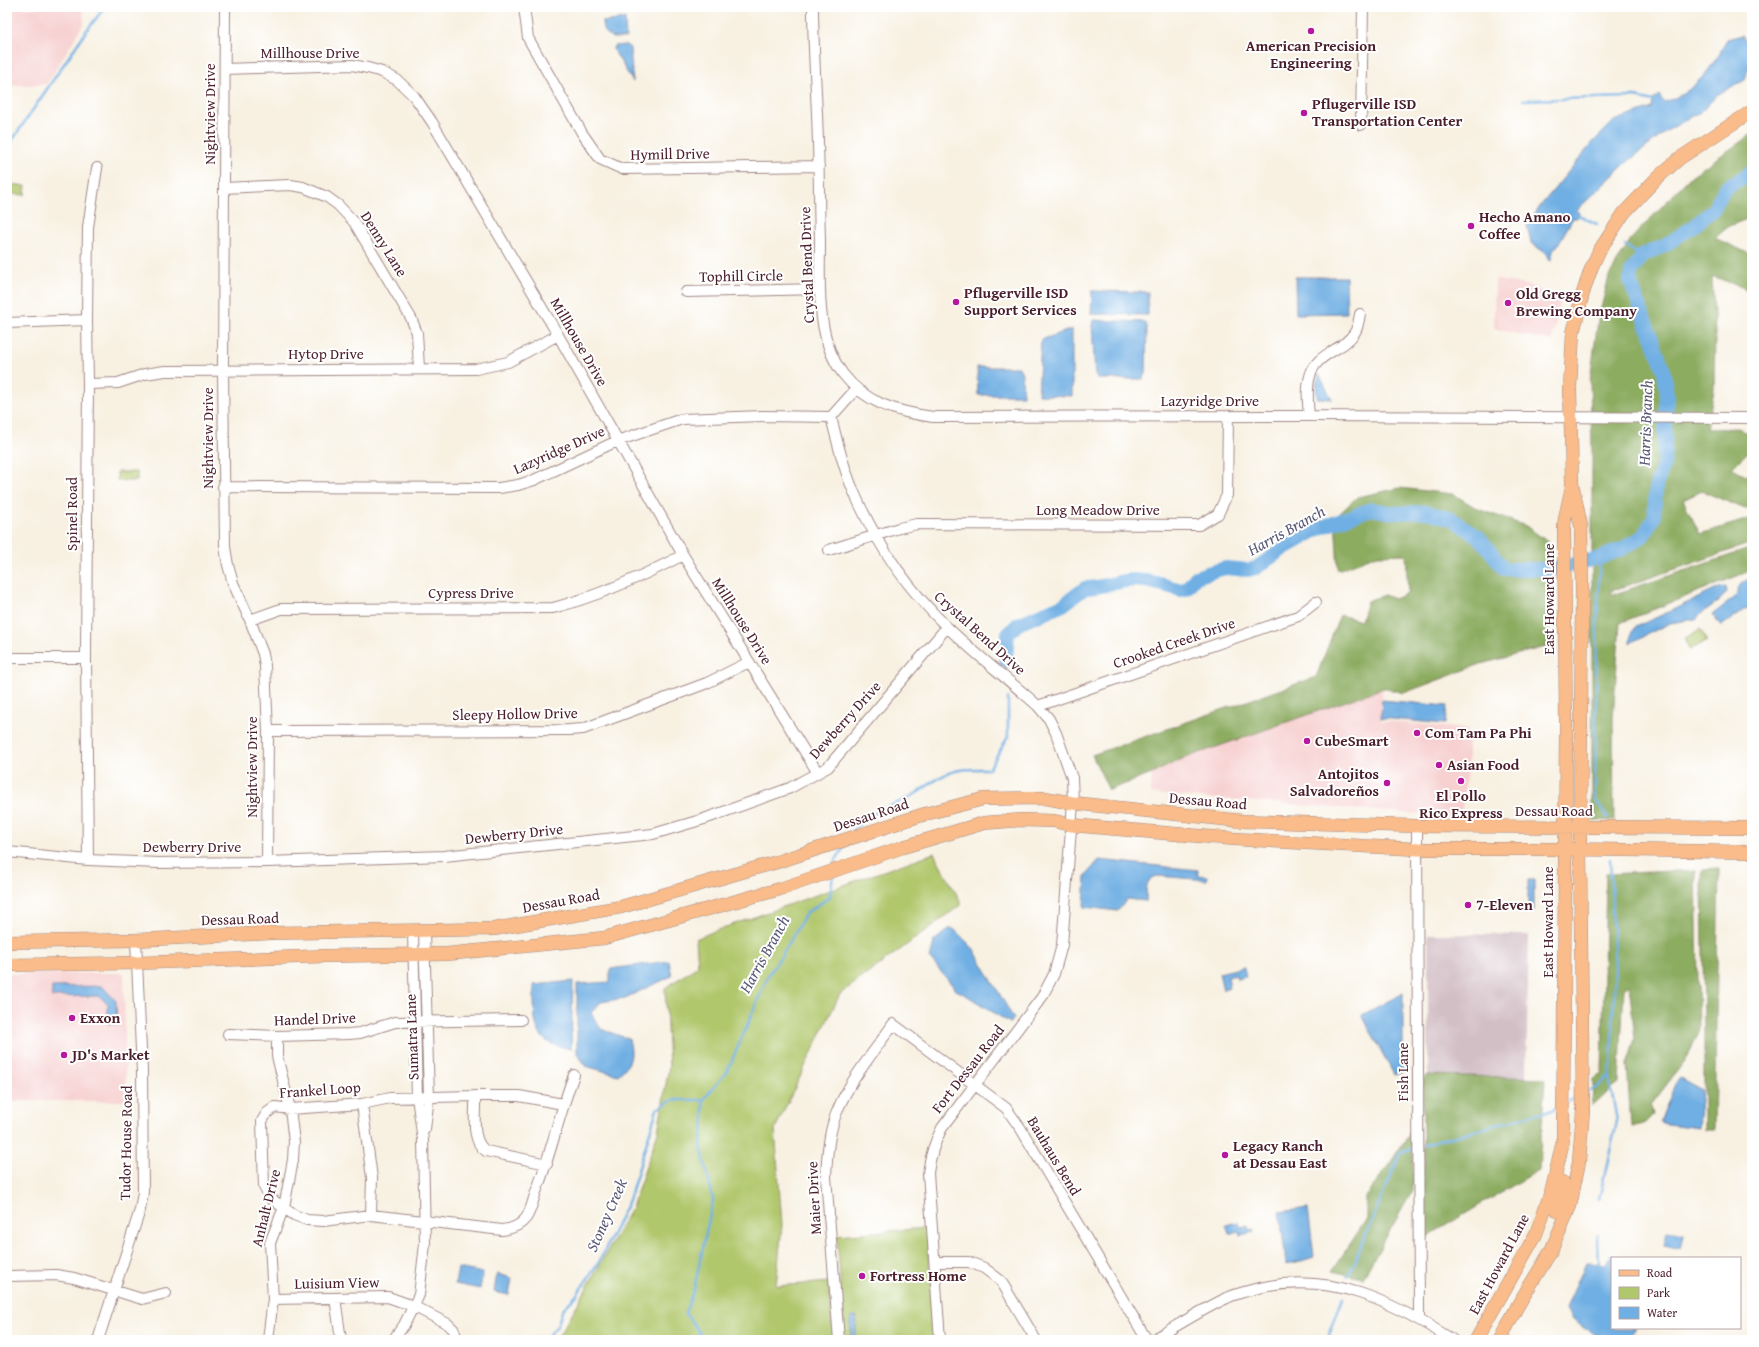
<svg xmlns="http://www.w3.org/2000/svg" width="1759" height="1347" viewBox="0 0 1759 1347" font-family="'Gentium Book Plus',serif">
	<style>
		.built { fill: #f7d0d0 }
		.industrial { fill: #d2bec5 }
		.green { fill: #b0c76c; stroke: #7d734c }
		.forest { fill: #8cac60; stroke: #6b6646 }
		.water { fill: #70afe3; stroke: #5d6787 }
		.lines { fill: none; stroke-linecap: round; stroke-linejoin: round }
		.stream { stroke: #70afe3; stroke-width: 2.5 }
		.river { stroke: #70afe3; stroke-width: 14 }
		.minor-casing { stroke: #a18886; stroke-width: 12 }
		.major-casing { stroke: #a18886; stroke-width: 14 }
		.minor { stroke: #fff; stroke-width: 10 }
		.major { stroke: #f9bc8a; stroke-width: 13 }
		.poi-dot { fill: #b5179e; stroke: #fff; stroke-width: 1.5 }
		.labels { text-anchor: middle; stroke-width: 4; stroke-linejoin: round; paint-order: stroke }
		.poi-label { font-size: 15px; font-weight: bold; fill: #4a1f2b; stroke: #fff; text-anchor: start }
		.street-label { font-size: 15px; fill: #4a1f2b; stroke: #fff }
		.water-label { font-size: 16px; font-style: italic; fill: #595975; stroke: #fff }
	</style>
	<rect width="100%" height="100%" fill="#fff"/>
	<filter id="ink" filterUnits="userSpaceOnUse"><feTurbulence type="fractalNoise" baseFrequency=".025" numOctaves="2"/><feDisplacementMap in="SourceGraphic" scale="8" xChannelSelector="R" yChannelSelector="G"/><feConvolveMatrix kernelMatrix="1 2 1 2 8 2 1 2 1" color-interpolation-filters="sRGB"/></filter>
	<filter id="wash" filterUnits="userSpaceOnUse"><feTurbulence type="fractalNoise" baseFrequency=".012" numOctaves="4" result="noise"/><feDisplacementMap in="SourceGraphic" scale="16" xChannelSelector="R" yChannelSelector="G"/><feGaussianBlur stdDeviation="0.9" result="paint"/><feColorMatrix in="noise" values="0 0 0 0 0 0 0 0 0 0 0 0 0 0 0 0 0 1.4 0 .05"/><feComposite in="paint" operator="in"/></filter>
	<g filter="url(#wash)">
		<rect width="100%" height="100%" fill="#f8f1e2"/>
		<path class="built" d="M7,8H83L84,23L47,84L7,86Z
			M1495,279L1529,286L1561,299L1552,341L1494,329Z
			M1383,688L1381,721L1468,729V763L1461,817L1151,794L1152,774L1176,761Z
			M124,973L126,1101H7V974Z"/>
		<path class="industrial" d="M1428,934L1529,935L1526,1077L1428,1075Z"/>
		<path class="green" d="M10,184L26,186L25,195L9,194Z
			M117,472H137V481H117Z
			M1700,629L1707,640L1690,650L1684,639Z
			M934,853L962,904L840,994L775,1129L782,1225L776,1286L829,1282L833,1337L798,1340H556L580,1300L632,1207L658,1132L669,1066L665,988L698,966L696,939L712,932Z
			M927,1228L935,1340H844L837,1235Z"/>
		<path class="forest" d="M1752,134V217L1729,226L1715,238L1752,255V291L1712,276L1715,334L1714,390L1707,429L1738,428L1752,435V448L1732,468L1752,478V507L1745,509L1702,491L1683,500L1700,534L1752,518V543L1611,591L1612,595L1752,548V570L1620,623L1613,718L1614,821L1593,820L1592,817V452L1590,381L1598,320L1609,276L1631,239L1691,176Z
			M1400,488L1453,494L1478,509L1526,526L1548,542V646L1478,665L1404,693L1383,688L1177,761L1152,774L1109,790L1092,755L1316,677L1340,615L1361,621L1367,601L1384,595L1394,599L1408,593L1406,554L1377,555L1338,570L1335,518L1357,497Z
			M1719,869L1714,1130H1704V1034L1702,870Z
			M1696,870L1699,1030L1688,1057L1651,1105L1653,1115L1644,1124L1631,1127L1627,1064L1635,1040L1629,984L1624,988L1619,1083L1608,1091L1592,1106L1593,1079L1602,1074L1606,874Z
			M1428,1075L1545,1078L1539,1170L1423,1239V1079Z
			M1413,1128V1190L1363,1278L1332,1271L1366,1220V1196L1392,1162Z"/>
		<path class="water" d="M625,19L626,38H612L603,30L602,22Z
			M1742,35C1754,51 1750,62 1745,80L1718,94L1702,111L1670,129L1626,163L1577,210L1579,213L1577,218H1573L1556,248L1553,250L1552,259L1550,260L1547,254L1531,243L1527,226L1541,205L1593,142L1614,121L1652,108L1653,100L1659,95L1664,102C1694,94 1714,66 1727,39Z
			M626,45L630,48L633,82L613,49L614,46Z
			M1295,277H1346L1347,313L1296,314Z
			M1092,291L1148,292V315L1091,314Z
			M1093,320L1144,322L1147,326L1146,374L1143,379H1098L1095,375L1092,325Z
			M1072,329V396L1038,395L1041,340Z
			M977,367H1019L1022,373L1023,395H978Z
			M1319,374L1332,399L1317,398L1316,385Z
			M1752,577V605L1721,626L1713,614L1730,601L1738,593V588L1742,583Z
			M1726,587L1727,592C1719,604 1705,608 1696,619L1670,623L1630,643L1631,633L1634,628L1719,588Z
			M1382,700L1447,706L1445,724L1381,718Z
			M1099,860L1198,870V875L1207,876V880L1158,876C1144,879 1147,889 1146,901L1127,899L1118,911L1084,907L1086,875Z
			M1528,880H1534V912H1528Z
			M949,929H954L973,948L1014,1019L1010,1023L966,995L954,989L953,986L930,959L934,941Z
			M669,961L672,976L625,998L601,1002L591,1013L601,1029L629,1039C633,1056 632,1063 618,1075L585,1066L577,1052V984L610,982V969Z
			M1244,967L1246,977L1237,979L1236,975L1228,977L1230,988L1223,990L1219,973Z
			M573,981L571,1049C564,1047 556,1046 550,1043C530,1033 535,1004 534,985Z
			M102,986L116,1001L117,1024H108V1004L99,996L52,997V987Z
			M1403,993V1072L1394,1075L1362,1015Z
			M1680,1078L1702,1090L1698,1128L1660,1123L1675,1084Z
			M1308,1208L1314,1257L1301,1261L1286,1264L1280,1212Z
			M1239,1222L1240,1227L1248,1225L1249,1230L1253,1229L1254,1232L1240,1235L1239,1231L1229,1234L1226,1225Z
			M1667,1231L1684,1234L1681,1249L1664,1245Z
			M1611,1255L1614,1258H1612V1328H1636L1627,1340H1603L1572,1319L1566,1308L1586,1263L1605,1264Z
			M458,1268L483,1273L480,1289L455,1284Z
			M497,1274L512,1278L509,1295L494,1292Z
			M851,1317H858L856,1319V1340H851Z"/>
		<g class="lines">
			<path class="stream" d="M1523,100L1635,97L1654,101
				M7,148L87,30L105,7
				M1576,214L1597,224
				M1625,245L1641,257
				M1600,558L1597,622L1595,799L1608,818
				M852,833C865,813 893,806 912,796C924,789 936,778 949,773C962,768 976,769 989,769L1008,737V698
				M834,866L835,861L845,846
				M1587,1092L1597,1087L1610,1076
				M1568,1102L1579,1096
				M1424,1145L1533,1114L1552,1110L1558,1107
				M1599,1199L1617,1121L1610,1082L1615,971L1610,859
				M1598,1235L1599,1263
				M1348,1276L1401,1152L1412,1149
				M544,1340L557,1326L563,1309L576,1296L599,1262L629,1200L657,1109L672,1100H703
				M705,1340L685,1313L694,1289L713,1200L701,1146L704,1123L703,1100L728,1070L769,974L785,950L806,913L830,897L833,875
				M1327,1340L1343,1298"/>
			<path class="river" d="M1006,661L1008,634L1018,624L1063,605L1085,588C1099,588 1111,583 1125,581C1144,578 1163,585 1181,590L1186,589L1196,577L1214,571L1226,568L1248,570L1256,568L1283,549L1320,528L1371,509L1394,513L1427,512L1452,519L1480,538L1504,569H1553L1600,558L1624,548L1643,536L1654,518L1656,486L1664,464L1667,394L1664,370L1630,281L1631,272L1643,255L1664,246L1694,226L1713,210L1725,188L1752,172"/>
		</g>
	</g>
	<g filter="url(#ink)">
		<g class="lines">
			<g class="minor-casing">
				<path id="minor" d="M225,7L223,369L225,547L228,565L233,583L250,620L263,654L265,666L268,731L267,862
					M524,7L528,38L582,133L600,159L622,169L819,166
					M813,7C813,52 817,98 818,143C819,175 819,208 820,240C820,284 815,337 843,374C866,404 898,412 933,417L1309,416L1752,418
					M1749,7L1752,9
					M225,69L352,65L368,68L382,72L397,80L414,96L432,122L558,335L683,555L818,773
					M1361,125L1363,7
					M224,188L290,185L303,187L327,197L338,205L354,222L411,318L417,333L419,368
					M686,292L820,289
					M7,323L87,320
					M88,384L118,383L145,374L165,371L476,369L508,362L558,335
					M856,389L831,417C838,445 845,474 858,501C879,547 910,591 946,626C975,654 1008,679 1038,706L1049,719L1056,733L1072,778L1073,803L1062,945L1054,974L1042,997L942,1128C934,1143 930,1156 928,1173L940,1340
					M1309,416C1308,403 1306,389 1310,376C1316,352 1344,351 1355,332C1358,327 1359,320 1360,314
					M223,487L499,488L518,485L534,480L617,441L682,419L763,416L831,417
					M829,550L899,528L917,524L1199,525L1218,514L1227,495L1228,416
					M250,620L281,609L553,608C599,596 641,577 683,555
					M7,658H86
					M1038,706L1298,616L1316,602
					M268,731L569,730L583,729L707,683L749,662
					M1417,826L1419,1318
					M7,852L88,860L158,863L267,862L444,856L653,834L704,819L790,788L828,767L947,627
					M88,860L86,658L88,384L87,320L88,227L97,168
					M424,932L429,1097L425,1129
					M228,1034L277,1036L349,1034L360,1033L395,1022L521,1020
					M475,1096C476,1113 470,1141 486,1151L547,1164
					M362,1104L372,1178L371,1215
					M563,1104L519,1096H475L390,1098L362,1104L290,1109L275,1107L267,1113L262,1121L264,1187L270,1198L294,1215L307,1220L323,1221L371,1215L502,1230C512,1229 520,1226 526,1218C531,1211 533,1200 536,1192C551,1154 559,1114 574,1075
					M935,1262H969L984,1268L1001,1281L1036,1340
					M7,1276L56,1275L74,1278L142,1299L166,1293
					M335,1298L341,1340
					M273,1299L388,1297L413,1306L448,1324L454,1330L457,1340
					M98,1340L140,1210L143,1192L142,1071L136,940
					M268,1340L273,1299L270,1243L284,1207L293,1160L294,1142L290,1109L277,1056V1036
					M393,1340L404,1325L419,1295L425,1244L423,1140L417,1097L413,932
					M839,1340L826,1177C827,1154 829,1128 839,1107C852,1077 875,1051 893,1024L1006,1108L1021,1129L1147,1340
					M1152,1340C1177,1326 1201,1310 1227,1298C1237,1293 1248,1291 1259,1288C1332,1271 1392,1302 1453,1340"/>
			</g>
			<g class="major-casing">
				<path id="major" d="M7,942L136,940L271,933L494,929L621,907L777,862L925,814L983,799L1045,798L1073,803L1242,821L1417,826L1752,828
					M7,965L137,963L326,956L447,954L604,938L780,889L903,847L984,823L1021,820L1054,821L1071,825L1235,839L1417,849H1564L1752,852
					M1562,1182L1556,1209L1566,1216
					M1476,1340L1536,1234L1552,1189L1563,1141L1566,727L1564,527L1565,518L1572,487
					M1500,1340L1518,1305L1551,1251L1570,1206L1579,1162L1583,1111L1580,850L1582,590L1581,526L1572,483L1570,387L1573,333L1583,293L1591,269L1599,251L1624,213L1657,178L1680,158L1752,111"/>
			</g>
			<use href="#minor" class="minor"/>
			<use href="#major" class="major"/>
		</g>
	</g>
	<g class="poi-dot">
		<circle cx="1311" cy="31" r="4"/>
		<circle cx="1304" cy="113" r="4"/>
		<circle cx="1471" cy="226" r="4"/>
		<circle cx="956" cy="302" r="4"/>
		<circle cx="1508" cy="303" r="4"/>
		<circle cx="1417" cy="733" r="4"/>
		<circle cx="1307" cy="741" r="4"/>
		<circle cx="1439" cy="765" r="4"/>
		<circle cx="1461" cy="781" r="4"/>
		<circle cx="1387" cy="783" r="4"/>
		<circle cx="1468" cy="905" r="4"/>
		<circle cx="72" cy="1018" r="4"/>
		<circle cx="64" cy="1055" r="4"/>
		<circle cx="1225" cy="1155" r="4"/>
		<circle cx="862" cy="1276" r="4"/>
	</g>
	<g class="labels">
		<g class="poi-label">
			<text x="1311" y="51" text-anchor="middle">American Precision<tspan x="1311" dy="17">Engineering</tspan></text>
			<text x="1312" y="109">Pflugerville ISD<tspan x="1312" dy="17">Transportation Center</tspan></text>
			<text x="1479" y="222">Hecho Amano<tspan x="1479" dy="17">Coffee</tspan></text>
			<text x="964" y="298">Pflugerville ISD<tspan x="964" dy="17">Support Services</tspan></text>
			<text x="1516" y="299">Old Gregg<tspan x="1516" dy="17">Brewing Company</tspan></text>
			<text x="1425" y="738">Com Tam Pa Phi</text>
			<text x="1315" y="746">CubeSmart</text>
			<text x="1447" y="770">Asian Food</text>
			<text x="1379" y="779" text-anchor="end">Antojitos<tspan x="1379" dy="17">Salvadoreños</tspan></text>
			<text x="1461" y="801" text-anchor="middle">El Pollo<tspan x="1461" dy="17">Rico Express</tspan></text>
			<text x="1476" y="910">7-Eleven</text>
			<text x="80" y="1023">Exxon</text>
			<text x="72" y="1060">JD's Market</text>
			<text x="1233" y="1151">Legacy Ranch<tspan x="1233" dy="17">at Dessau East</tspan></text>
			<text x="870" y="1281">Fortress Home</text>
		</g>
		<g class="street-label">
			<text x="310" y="58">Millhouse Drive</text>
			<text transform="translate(210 114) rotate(-90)" y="5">Nightview Drive</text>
			<text transform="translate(670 154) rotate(-1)" y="5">Hymill Drive</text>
			<text transform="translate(384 244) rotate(58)" y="5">Denny Lane</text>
			<text transform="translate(807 265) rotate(-92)" y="5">Crystal Bend Drive</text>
			<text transform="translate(741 276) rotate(-1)" y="5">Tophill Circle</text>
			<text transform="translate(579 342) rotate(60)" y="5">Millhouse Drive</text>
			<text x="326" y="359">Hytop Drive</text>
			<text x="1210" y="406">Lazyridge Drive</text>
			<text transform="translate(208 438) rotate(-90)" y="5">Nightview Drive</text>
			<text transform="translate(559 450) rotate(-24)" y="5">Lazyridge Drive</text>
			<text x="1098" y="515">Long Meadow Drive</text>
			<text transform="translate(72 514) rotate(-90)" y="5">Spinel Road</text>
			<text x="471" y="598">Cypress Drive</text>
			<text transform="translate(1549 599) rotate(-90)" y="5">East Howard Lane</text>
			<text transform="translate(742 621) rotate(58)" y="5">Millhouse Drive</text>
			<text transform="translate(980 633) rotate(42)" y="5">Crystal Bend Drive</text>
			<text transform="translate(1174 643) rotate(-19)" y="5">Crooked Creek Drive</text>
			<text transform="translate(515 714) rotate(-1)" y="5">Sleepy Hollow Drive</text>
			<text transform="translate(845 720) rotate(-48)" y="5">Dewberry Drive</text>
			<text transform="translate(252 767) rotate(-90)" y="5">Nightview Drive</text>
			<text transform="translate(1208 801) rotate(5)" y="5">Dessau Road</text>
			<text x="1554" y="816">Dessau Road</text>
			<text transform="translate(871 815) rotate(-18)" y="5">Dessau Road</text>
			<text transform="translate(514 834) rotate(-6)" y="5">Dewberry Drive</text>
			<text x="192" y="852">Dewberry Drive</text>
			<text transform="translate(561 901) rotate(-10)" y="5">Dessau Road</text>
			<text transform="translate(240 919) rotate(-2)" y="5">Dessau Road</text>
			<text transform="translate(1548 922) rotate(-90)" y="5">East Howard Lane</text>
			<text transform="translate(315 1019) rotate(-2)" y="5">Handel Drive</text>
			<text transform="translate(412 1037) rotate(-92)" y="5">Sumatra Lane</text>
			<text transform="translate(968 1069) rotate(-52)" y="5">Fort Dessau Road</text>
			<text transform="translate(1403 1072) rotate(-90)" y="5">Fish Lane</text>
			<text transform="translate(320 1090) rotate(-4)" y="5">Frankel Loop</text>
			<text transform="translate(126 1143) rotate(-89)" y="5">Tudor House Road</text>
			<text transform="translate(1054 1156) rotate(59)" y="5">Bauhaus Bend</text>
			<text transform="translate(814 1198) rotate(-93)" y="5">Maier Drive</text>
			<text transform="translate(266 1208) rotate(-76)" y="5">Anhalt Drive</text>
			<text transform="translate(1499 1264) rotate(-62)" y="5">East Howard Lane</text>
			<text transform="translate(337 1283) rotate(-1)" y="5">Luisium View</text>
		</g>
		<g class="water-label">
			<text transform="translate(1645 423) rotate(-88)" y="6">Harris Branch</text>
			<text transform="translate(1286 530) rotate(-29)" y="6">Harris Branch</text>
			<text transform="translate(764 954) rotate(-61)" y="6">Harris Branch</text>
			<text transform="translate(606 1215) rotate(-66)" y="6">Stoney Creek</text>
		</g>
	</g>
	<rect width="1759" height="1347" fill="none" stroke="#fff" stroke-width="24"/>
	<rect x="1611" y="1257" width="130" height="72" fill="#ffffff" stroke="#b7a5aa"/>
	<rect x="1619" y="1270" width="20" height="6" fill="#f9bc8a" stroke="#b7a5aa"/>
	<text x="1647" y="1277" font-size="12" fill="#4a1f2b">Road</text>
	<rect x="1619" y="1287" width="20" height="12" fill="#b0c76c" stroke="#b7a5aa"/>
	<text x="1647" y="1297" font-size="12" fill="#4a1f2b">Park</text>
	<rect x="1619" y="1307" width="20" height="12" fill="#70afe3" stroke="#b7a5aa"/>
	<text x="1647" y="1317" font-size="12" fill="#4a1f2b">Water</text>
</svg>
